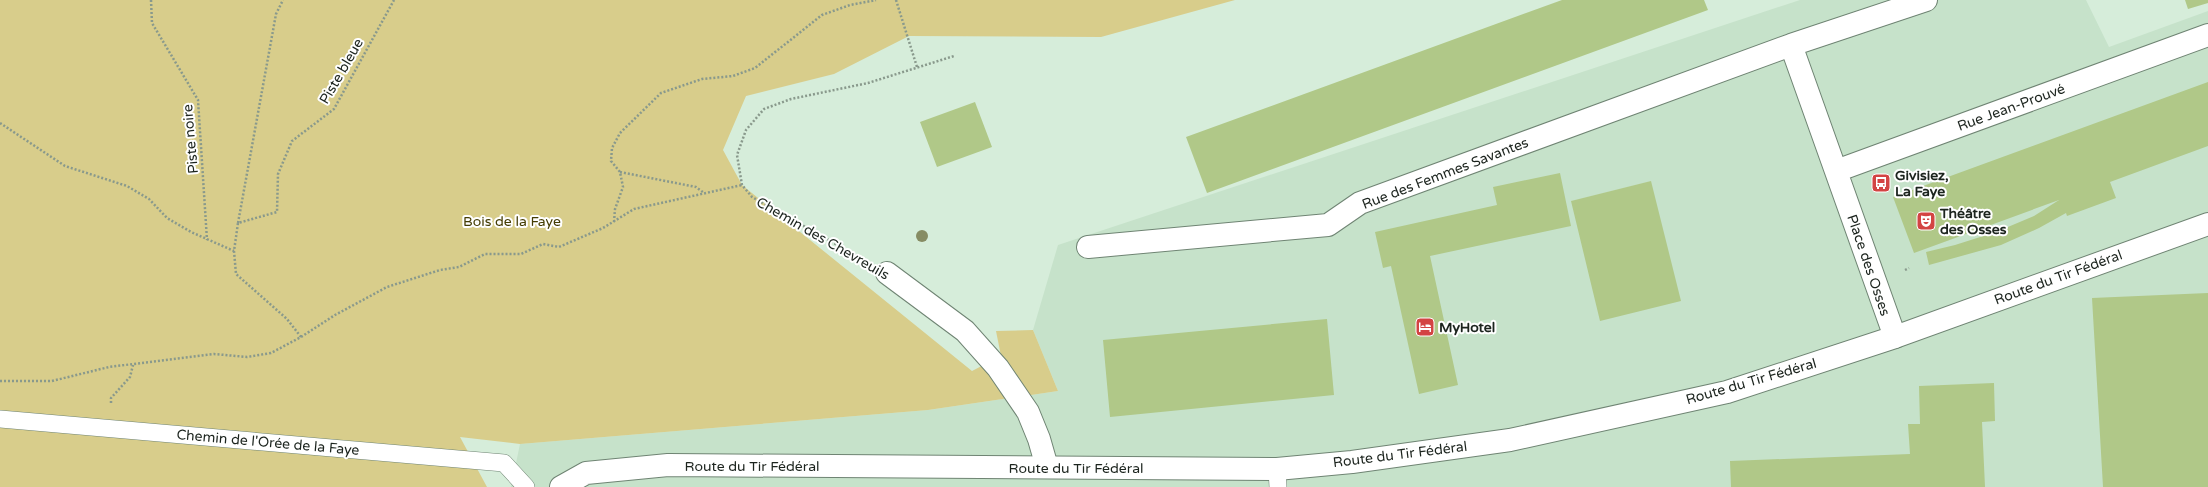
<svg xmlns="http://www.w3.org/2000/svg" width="2208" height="487" viewBox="0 0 2208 487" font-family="'Varela Round',sans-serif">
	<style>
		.built { fill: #c6e2ca }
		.green { fill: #d8cd8b }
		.building { fill: #b0c888 }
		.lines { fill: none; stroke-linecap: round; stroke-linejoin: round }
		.service-casing { stroke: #6f8473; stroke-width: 18 }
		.minor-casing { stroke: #6f8473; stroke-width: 24 }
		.tertiary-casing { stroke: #6f8473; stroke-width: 24 }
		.path { stroke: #89998c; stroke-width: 2.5; stroke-dasharray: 2 2; stroke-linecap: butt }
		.service { stroke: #fff; stroke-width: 17 }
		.minor { stroke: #fff; stroke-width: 22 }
		.tertiary { stroke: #fff; stroke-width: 22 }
		.tree { fill: #868c63 }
		.labels { text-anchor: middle; stroke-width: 4; stroke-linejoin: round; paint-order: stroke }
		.street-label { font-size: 14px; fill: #1c241e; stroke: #fff }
		.poi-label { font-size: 14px; font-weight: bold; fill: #1c241e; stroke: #fff; text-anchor: start }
		.park-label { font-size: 14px; fill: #443c02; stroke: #fff }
	</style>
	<rect width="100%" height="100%" fill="#d6edda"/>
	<path class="built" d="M1800,0H2086L2109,47L2208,11V487H511L520,444L928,410L1058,391L1033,330L1058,245Z"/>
	<path class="green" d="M0,0H1235L1101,37L909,36L834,74L746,96L723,150L742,185L972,371L1001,356L996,331L1033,330L1058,391L928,410L520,444L460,437L487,487H0Z"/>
	<path class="building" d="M1562,0H1704L1708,10L1207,193L1186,137Z
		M2185,0H2208V3L2188,9Z
		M2208,82V146L2110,182L2116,198L2067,216L2066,213L2039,228L2001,245L1929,265L1926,252L1955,245L1996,232L2034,216L2059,200L1914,253L1893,197Z
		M975,102L992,147L937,167L920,122Z
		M1560,173L1571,226L1430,256L1458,385L1419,394L1391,266L1383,268L1375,232L1497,205L1493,187Z
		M1651,181L1681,301L1600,321L1571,201Z
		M2208,293V487H2103L2092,298Z
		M1327,319L1334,395L1110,417L1103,340Z
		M1994,383L1995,421L1982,422L1985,487H1731L1730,461L1910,454L1908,424H1920L1919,386Z"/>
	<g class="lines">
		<g class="service-casing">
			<path id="service" d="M0,419L504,463L526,487
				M1277,469L1278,487"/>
		</g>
		<g class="minor-casing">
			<path id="minor" d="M1791,45L1895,337
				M1836,171L2208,35
				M1088,247L1328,225L1360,203L1791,45L1926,0
				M887,273L965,331L998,368L1028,412L1039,439L1047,467"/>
		</g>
		<g class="tertiary-casing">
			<path id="tertiary" d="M561,487L586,473L668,465L1277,469L1352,462L1510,440L1727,392L1895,337L2208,224"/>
		</g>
		<path class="path" d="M151,0L152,23L198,100L207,240
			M896,0L917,67
			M0,123L65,166L127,186L149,199L167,218L191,232L234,251
			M620,172L696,187L704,193
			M614,222L615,209L623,187L620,172L611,161L612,148L620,133L661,93L702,79L733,76L755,68L822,15L850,5L876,0
			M238,223L276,14L283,0
			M864,260L752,197L742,185L737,155L746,130L764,109L791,99L868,83L954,56
			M1905,270L1909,268
			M301,337L287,319L236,274L234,251L238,223L277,212L278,174L292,141L334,109L394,0
			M0,381H52L109,367L214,354L247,357L271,353L301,337L335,315L387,287L440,270L459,267L485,254H521L543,244L559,247L603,228L634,209L742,185
			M111,403V398L130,377L133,365"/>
		<use href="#service" class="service"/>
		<use href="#minor" class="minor"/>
		<use href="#tertiary" class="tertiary"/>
	</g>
	<circle class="tree" cx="922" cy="236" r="6"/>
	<defs>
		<g id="bus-square" transform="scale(1)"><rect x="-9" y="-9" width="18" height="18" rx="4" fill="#d34443" stroke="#fff"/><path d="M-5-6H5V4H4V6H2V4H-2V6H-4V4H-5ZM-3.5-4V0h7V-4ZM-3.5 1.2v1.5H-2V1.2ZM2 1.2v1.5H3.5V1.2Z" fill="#fff"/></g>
		<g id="theatre-square" transform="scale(1)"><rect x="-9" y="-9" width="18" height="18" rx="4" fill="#d34443" stroke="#fff"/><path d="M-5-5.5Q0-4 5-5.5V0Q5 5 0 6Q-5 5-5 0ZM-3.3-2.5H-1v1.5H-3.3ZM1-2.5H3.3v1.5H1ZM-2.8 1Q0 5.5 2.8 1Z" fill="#fff"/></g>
		<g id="hotel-square" transform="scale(1)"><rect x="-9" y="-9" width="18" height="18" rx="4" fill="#d34443" stroke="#fff"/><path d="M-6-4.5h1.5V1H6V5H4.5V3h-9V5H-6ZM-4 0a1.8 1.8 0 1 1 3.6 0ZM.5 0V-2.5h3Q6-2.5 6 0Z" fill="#fff"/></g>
	</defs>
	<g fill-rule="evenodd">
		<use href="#bus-square" x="1881" y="183"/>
		<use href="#theatre-square" x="1926" y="221"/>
		<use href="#hotel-square" x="1425" y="327"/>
	</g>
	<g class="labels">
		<g class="street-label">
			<text transform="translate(341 71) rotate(-60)" y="5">Piste bleue</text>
			<text transform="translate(2011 107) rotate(-20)" y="5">Rue Jean-Prouvé</text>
			<text transform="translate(190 139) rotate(-95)" y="5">Piste noire</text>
			<text transform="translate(1445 173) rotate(-21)" y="5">Rue des Femmes Savantes</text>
			<text transform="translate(823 238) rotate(30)" y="5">Chemin des Chevreuils</text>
			<text transform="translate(1869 265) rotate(71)" y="5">Place des Osses</text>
			<text transform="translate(2058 277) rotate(-20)" y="5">Route du Tir Fédéral</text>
			<text transform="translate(1751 381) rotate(-16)" y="5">Route du Tir Fédéral</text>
			<text transform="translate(268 442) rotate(5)" y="5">Chemin de l'Orée de la Faye</text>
			<text transform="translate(1400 454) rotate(-7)" y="5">Route du Tir Fédéral</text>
			<text x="752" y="471">Route du Tir Fédéral</text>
			<text x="1076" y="473">Route du Tir Fédéral</text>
		</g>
		<g class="poi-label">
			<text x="1895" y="180">Givisiez,<tspan x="1895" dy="16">La Faye</tspan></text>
			<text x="1940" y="218">Théâtre<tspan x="1940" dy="16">des Osses</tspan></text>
			<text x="1439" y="332">MyHotel</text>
		</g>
		<g class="park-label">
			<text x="512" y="226">Bois de la Faye</text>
		</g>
	</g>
</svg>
